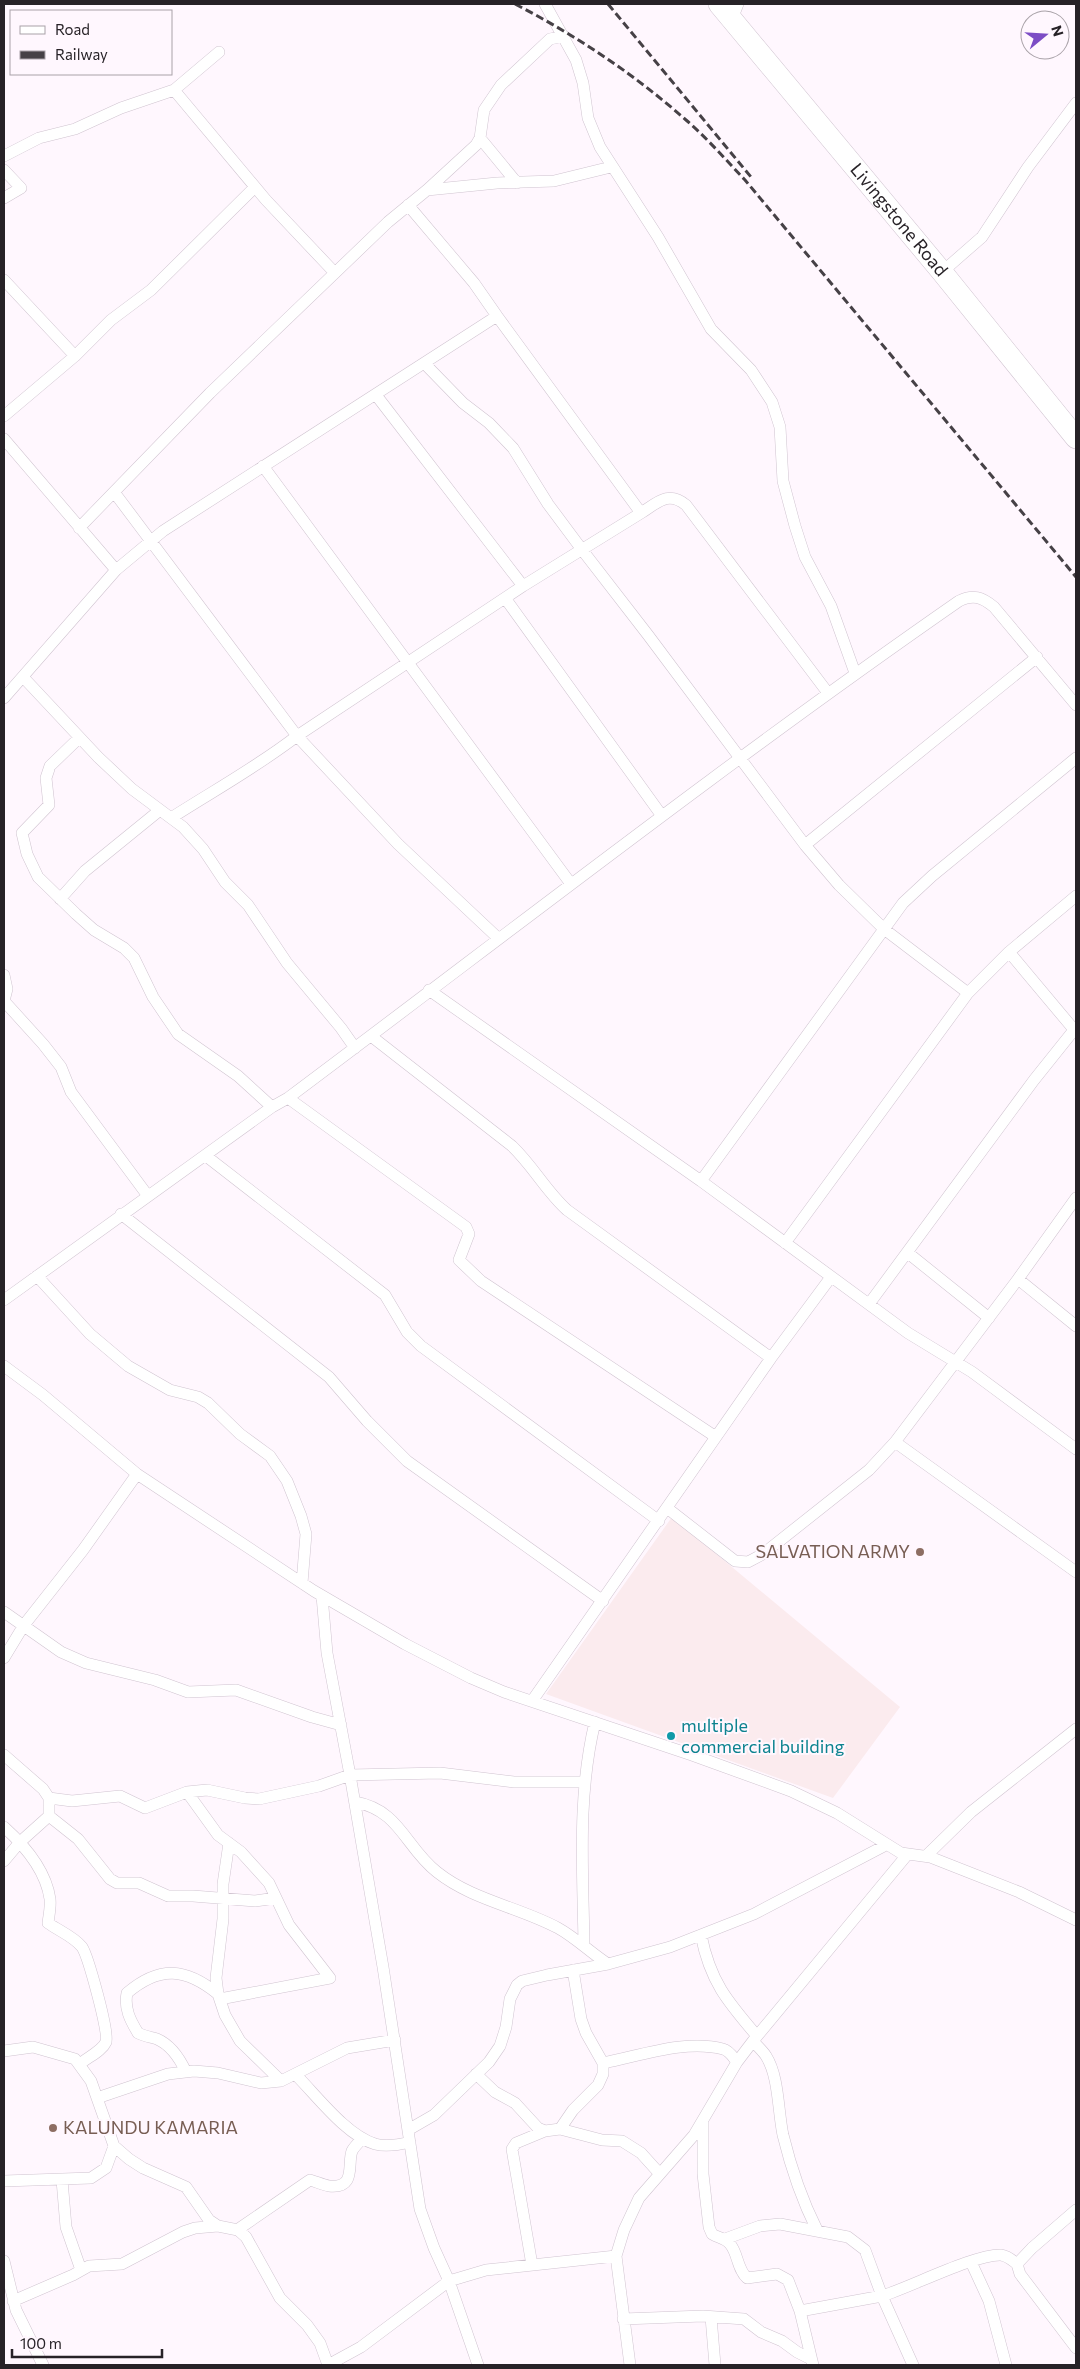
<svg xmlns="http://www.w3.org/2000/svg" width="1080" height="2369" viewBox="0 0 1080 2369" font-family="Commissioner,sans-serif">
	<style>
		.commercial { fill: #fbebee }
		.lines { fill: none; stroke-linecap: round; stroke-linejoin: round }
		.street-casing { stroke: #d0c4d0; stroke-width: 12 }
		.highway-casing { stroke: #d0c4d0; stroke-width: 22 }
		.street { stroke: #fff; stroke-width: 11 }
		.highway { stroke: #fff; stroke-width: 21 }
		.rail { stroke: #464146; stroke-width: 3; stroke-dasharray: 8 4; stroke-linecap: butt }
		.education-dot { fill: #8d6e63; stroke: #fff7fe; stroke-width: 2 }
		.culture-dot { fill: #0f9aa8; stroke: #fff7fe; stroke-width: 2 }
		.labels { text-anchor: middle; stroke-width: 4; stroke-linejoin: round; paint-order: stroke }
		.street-label { font-size: 18px; fill: #272227; stroke: #fff7fe }
		.education-label { font-size: 18px; fill: #785e54; stroke: #fff7fe; text-anchor: end }
		.culture-label { font-size: 18px; fill: #0d838f; stroke: #fff7fe; text-anchor: start }
	</style>
	<rect width="100%" height="100%" fill="#fff7fe"/>
	<path class="commercial" d="M672,1517L900,1707L833,1798L546,1694Z"/>
	<g class="lines">
		<g class="street-casing">
			<path id="street" d="M545,4L576,60L583,83L588,118L600,147L658,237L711,329L751,370L772,402L780,427L783,481L795,526L805,557L831,606L855,673
				M732,19L738,4
				M174,90L266,200L335,273
				M480,138L517,183
				M4,156L39,138L75,129L121,108L174,90L219,52
				M4,170L21,188L4,198
				M427,190L476,145L480,138L484,110L501,85L550,39L564,36
				M408,205L474,283L497,316
				M942,272L982,237L1028,167L1076,103
				M4,280L75,356
				M425,364L463,403L489,423L513,448L548,504L583,551L648,635L805,845L839,885L884,929L968,993
				M376,395L523,586
				M4,416L75,356L111,320L151,290L255,187
				M4,439L116,570L163,531L497,316L641,513C657,503 668,490 686,505L828,693
				M263,466L571,884
				M114,492L297,736L398,844L498,938
				M79,528L210,393L388,222L427,190L497,183L554,181L611,167
				M505,598L662,816
				M23,677L98,757L132,789L183,827L203,849L225,882L248,905L287,963L341,1028L355,1048
				M4,698L116,570
				M79,738L50,766L46,778L49,805L22,833L27,854L38,877L76,914L94,930L124,948L134,958L153,997L178,1034L238,1076L272,1107
				M1076,758L932,876L903,903L701,1181L908,1333L972,1372L1076,1449
				M171,818C213,791 257,767 297,736L523,586L641,513
				M805,845L1037,657
				M60,899L85,871L160,810
				M1009,952L1076,1032
				M4,975L7,989L4,1001L43,1044L61,1067L71,1092L148,1196
				M429,990L701,1181
				M371,1036L512,1146C533,1166 546,1191 567,1210L771,1358
				M288,1098L466,1227L469,1234L459,1260L481,1281L716,1437
				M206,1156L385,1295L407,1332L421,1346L659,1521
				M121,1214L329,1377L367,1421L407,1461L603,1601
				M785,1243L968,993L1009,952L1076,896
				M908,1253L989,1318
				M37,1276L90,1334L128,1366L170,1390L198,1397L208,1403L240,1434L270,1456L287,1481L301,1516L306,1534L302,1583
				M1018,1279L1076,1326
				M4,1300L272,1107L288,1098C511,931 730,760 959,601C973,594 982,597 994,607L1076,705
				M869,1304L1034,1080L1074,1030
				M4,1366L43,1395L137,1474L314,1591L405,1644L471,1678L504,1692L692,1755L791,1791L837,1813L901,1853L930,1857L1019,1892L1076,1920
				M895,1442L1076,1572
				M667,1508L735,1561L748,1562L763,1554L869,1470L895,1442L1018,1279L1076,1198
				M322,1596L327,1653L350,1775L383,1967L420,2209L434,2248L449,2281L478,2365
				M4,1612L61,1652L86,1663L155,1680L188,1692L236,1690L312,1717L341,1725
				M4,1658L24,1625L83,1550L137,1474
				M532,1701L771,1358L831,1277
				M4,1755L43,1789L49,1798V1816L20,1842L4,1861
				M187,1792L218,1835L241,1852L269,1883L289,1925L330,1978L220,1999
				M49,1798L72,1801L120,1796L145,1808L187,1792L207,1790L245,1798L259,1799L319,1786L350,1775L440,1773L514,1782H584
				M355,1802C400,1810 405,1847 437,1872C472,1900 519,1907 558,1928C576,1938 591,1953 608,1964L670,1947L754,1914L886,1845
				M49,1816L78,1839L110,1879L117,1883H139L168,1896H193L255,1901L276,1898
				M4,1827C24,1845 46,1871 50,1899C51,1906 49,1915 48,1923C59,1931 73,1936 82,1947C88,1956 110,2035 106,2042C102,2051 88,2057 80,2064
				M229,1843L223,1884V1919L216,1978L218,1994L225,2015L240,2041L281,2081L347,2048L395,2040
				M926,1856L971,1812L1076,1729
				M701,1935C710,1981 727,2001 757,2036
				M584,1946C583,1871 577,1796 595,1722
				M753,2041C757,2046 763,2051 766,2056C779,2076 778,2112 783,2135C791,2168 802,2200 817,2230
				M4,2051L33,2047L75,2059L91,2081L114,2146L129,2159L143,2168L186,2187L209,2220L218,2226L238,2230L246,2237L280,2298L307,2325L320,2343L328,2365
				M603,2063C640,2056 685,2039 723,2049C730,2051 733,2057 737,2062
				M186,2072C180,2059 171,2045 157,2039C150,2037 144,2036 138,2033C130,2020 124,2008 127,1993C160,1965 186,1968 218,1994
				M476,2074L495,2092L515,2103L538,2128L545,2131L560,2129L602,2140L622,2141L641,2153L659,2173
				M296,2075C317,2096 346,2135 375,2144C386,2147 398,2145 410,2142
				M97,2098L168,2074L194,2071L218,2073L261,2083L281,2081
				M703,2122V2174L709,2227L712,2234C718,2238 725,2238 730,2244C738,2253 737,2269 747,2278L777,2274L788,2280L800,2311L813,2365
				M560,2129L573,2110L598,2085L603,2074V2063L586,2033L581,2019L573,1970
				M408,2130L434,2115L489,2062L500,2046L506,2027L510,1999L517,1985L522,1981L547,1975L608,1964
				M62,2180L66,2227L81,2270
				M4,2181L91,2178L106,2168L114,2146
				M1076,2210L1032,2248L1017,2264L1020,2274L1076,2348
				M237,2230L307,2182L310,2180C317,2182 323,2185 329,2186C357,2189 347,2164 352,2151C354,2147 359,2142 362,2139
				M725,2239L760,2226L780,2224L848,2237L865,2250L882,2296C911,2287 975,2254 1001,2255C1008,2256 1012,2260 1017,2264
				M4,2261L16,2310L43,2365
				M971,2262L989,2301L1006,2365
				M532,2265L512,2149L516,2143L545,2131
				M13,2301L73,2275L89,2266L122,2264L183,2232L195,2228L218,2226
				M800,2311L882,2296L913,2365
				M711,2317L715,2365
				M623,2319L703,2316L744,2319L761,2332L782,2341L797,2352L811,2359
				M328,2365L361,2347L449,2281L486,2270L616,2256
				M630,2365L616,2256L624,2230L639,2198L694,2135L737,2062L753,2041L907,1855"/>
		</g>
		<g class="highway-casing">
			<g id="highway">
				<path id="s1" d="M719,4L942,272L1076,438"/>
			</g>
		</g>
		<use href="#street" class="street"/>
		<use href="#highway" class="highway"/>
		<path class="rail" d="M515,4C577,36 634,74 686,120C707,138 726,160 745,180L1076,577
			M608,4L751,177"/>
	</g>
	<g class="education-dot">
		<circle cx="920" cy="1552" r="5"/>
		<circle cx="53" cy="2128" r="5"/>
	</g>
	<circle class="culture-dot" cx="671" cy="1736" r="5"/>
	<g class="labels">
		<g class="street-label">
			<text dy="6" stroke="none"><textPath href="#s1" startOffset="281">Livingstone Road</textPath></text>
		</g>
		<g class="education-label">
			<text x="910" y="1558">SALVATION ARMY</text>
			<text x="63" y="2134" text-anchor="start">KALUNDU KAMARIA</text>
		</g>
		<g class="culture-label">
			<text x="681" y="1732">multiple<tspan x="681" dy="21">commercial building</tspan></text>
		</g>
	</g>
	<rect width="1080" height="2369" fill="none" stroke="#272227" stroke-width="10"/>
	<rect x="10" y="10" width="162" height="65" fill="#fff7fe" stroke="#a9a2a8"/>
	<rect x="20" y="26" width="25" height="8" fill="#ffffff" stroke="#a9a2a8"/>
	<text x="55" y="35" font-size="15" fill="#272227">Road</text>
	<rect x="20" y="51" width="25" height="8" fill="#464146" stroke="#a9a2a8"/>
	<text x="55" y="60" font-size="15" fill="#272227">Railway</text>
	<g transform="translate(1045 35) rotate(72)"><circle r="24" fill="#fff7fe" stroke="#a9a2a8"/>
	<path d="M0-4L9 19L0 12L-9 19Z" fill="#7c4dc5"/>
	<text y="-8" font-size="14" font-weight="bold" text-anchor="middle" fill="#272227">N</text>
	</g>
	<path d="M12 2349v8h150v-8" fill="none" stroke="#272227" stroke-width="2.5"/>
	<text x="20" y="2349" font-size="15" fill="#272227" stroke="#fff7fe" stroke-width="4" paint-order="stroke">100 m</text>
</svg>
